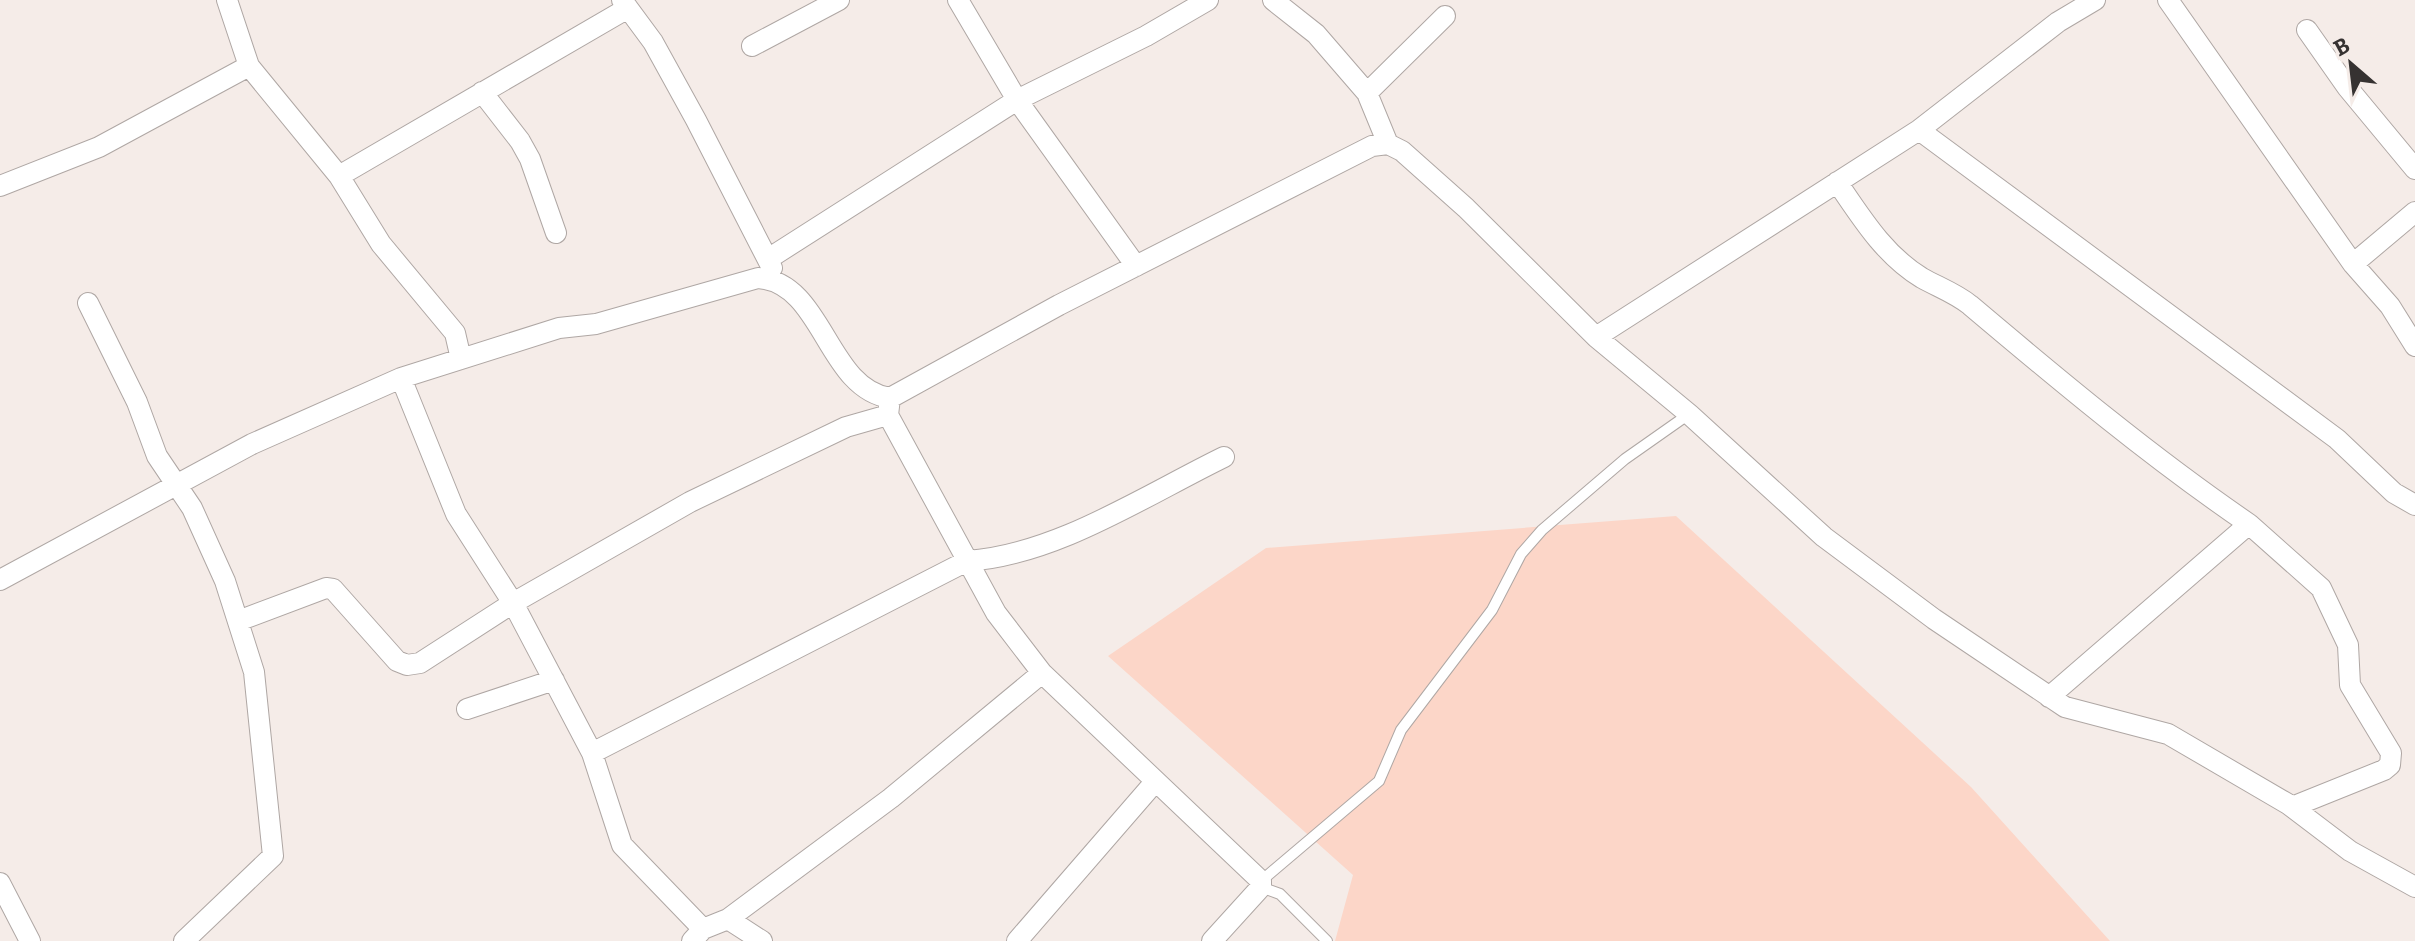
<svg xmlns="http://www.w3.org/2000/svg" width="2415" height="941" viewBox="0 0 2415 941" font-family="Bitter,serif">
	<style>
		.green { fill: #fcd6c8 }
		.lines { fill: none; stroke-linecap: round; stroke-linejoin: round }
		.service-casing { stroke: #afa7a4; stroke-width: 12 }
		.minor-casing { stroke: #afa7a4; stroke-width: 22 }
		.service { stroke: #fff; stroke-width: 10 }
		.minor { stroke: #fff; stroke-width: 20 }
	</style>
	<rect width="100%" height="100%" fill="#f5ece8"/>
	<path class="green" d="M1676,516L1971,787L2110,941H1335L1353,875L1108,656L1266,548Z"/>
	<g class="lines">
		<g class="service-casing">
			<path id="service" d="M1261,881L1379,781L1401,730L1492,610L1521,554L1542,530L1625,459L1689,414
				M1261,887L1280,894L1327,941"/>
		</g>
		<g class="minor-casing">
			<path id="minor" d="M227,0L249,66L339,176L381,244L455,333L461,359
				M622,0L653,42L696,120L772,268
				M958,0L1017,100L1136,266
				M1273,0L1316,34L1367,93L1388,144
				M2168,0L2353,264L2390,306L2415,346
				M2307,30L2347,87L2415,169
				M752,46L839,0
				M482,92L520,141L530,159L556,233
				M1367,93L1445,16
				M1919,130L2337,439L2394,493L2415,505
				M339,176L628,8
				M1837,182C1861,217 1884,255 1922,278C1938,287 1955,293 1970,305C2060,381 2151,457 2249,524
				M0,186L99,147L249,66
				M768,259L1017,100L1146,36L1208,0
				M2353,264L2415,212
				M88,303L137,402L157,456L192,508L225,581L254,672L273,856L184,941
				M1596,337L1919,130L2058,22L2095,0
				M401,378L456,514L513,603L592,753L622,845L703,929
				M888,415L996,613L1042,673L1261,881V887L1212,941
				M0,580L252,444L401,378L559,328L596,324L758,278C824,283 826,388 890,398L1059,305L1372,146L1388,144L1402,151L1466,208L1596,337L1689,414L1824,537L1934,619L2065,707L2168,734L2288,804L2350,851L2415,887
				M238,621L326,588L333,589L397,661L407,665L420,663L513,603L690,502L846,427L888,415L890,398
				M2049,697L2249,524L2321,588L2348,645L2350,685L2391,753L2390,765L2384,770L2292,807
				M467,709L554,680
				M592,753L967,561C1056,555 1144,496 1224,457
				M0,883L30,941
				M728,919L762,941
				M692,941L703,929L728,919L891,798L1042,673
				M1017,941L1154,783"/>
		</g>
		<use href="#service" class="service"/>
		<use href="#minor" class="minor"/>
	</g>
	<g transform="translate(2351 64) rotate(332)" stroke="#f5ece8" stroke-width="6" paint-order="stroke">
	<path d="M0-6L14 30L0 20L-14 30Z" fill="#363231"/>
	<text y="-12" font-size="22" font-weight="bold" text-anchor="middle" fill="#363231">B</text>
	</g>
</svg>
